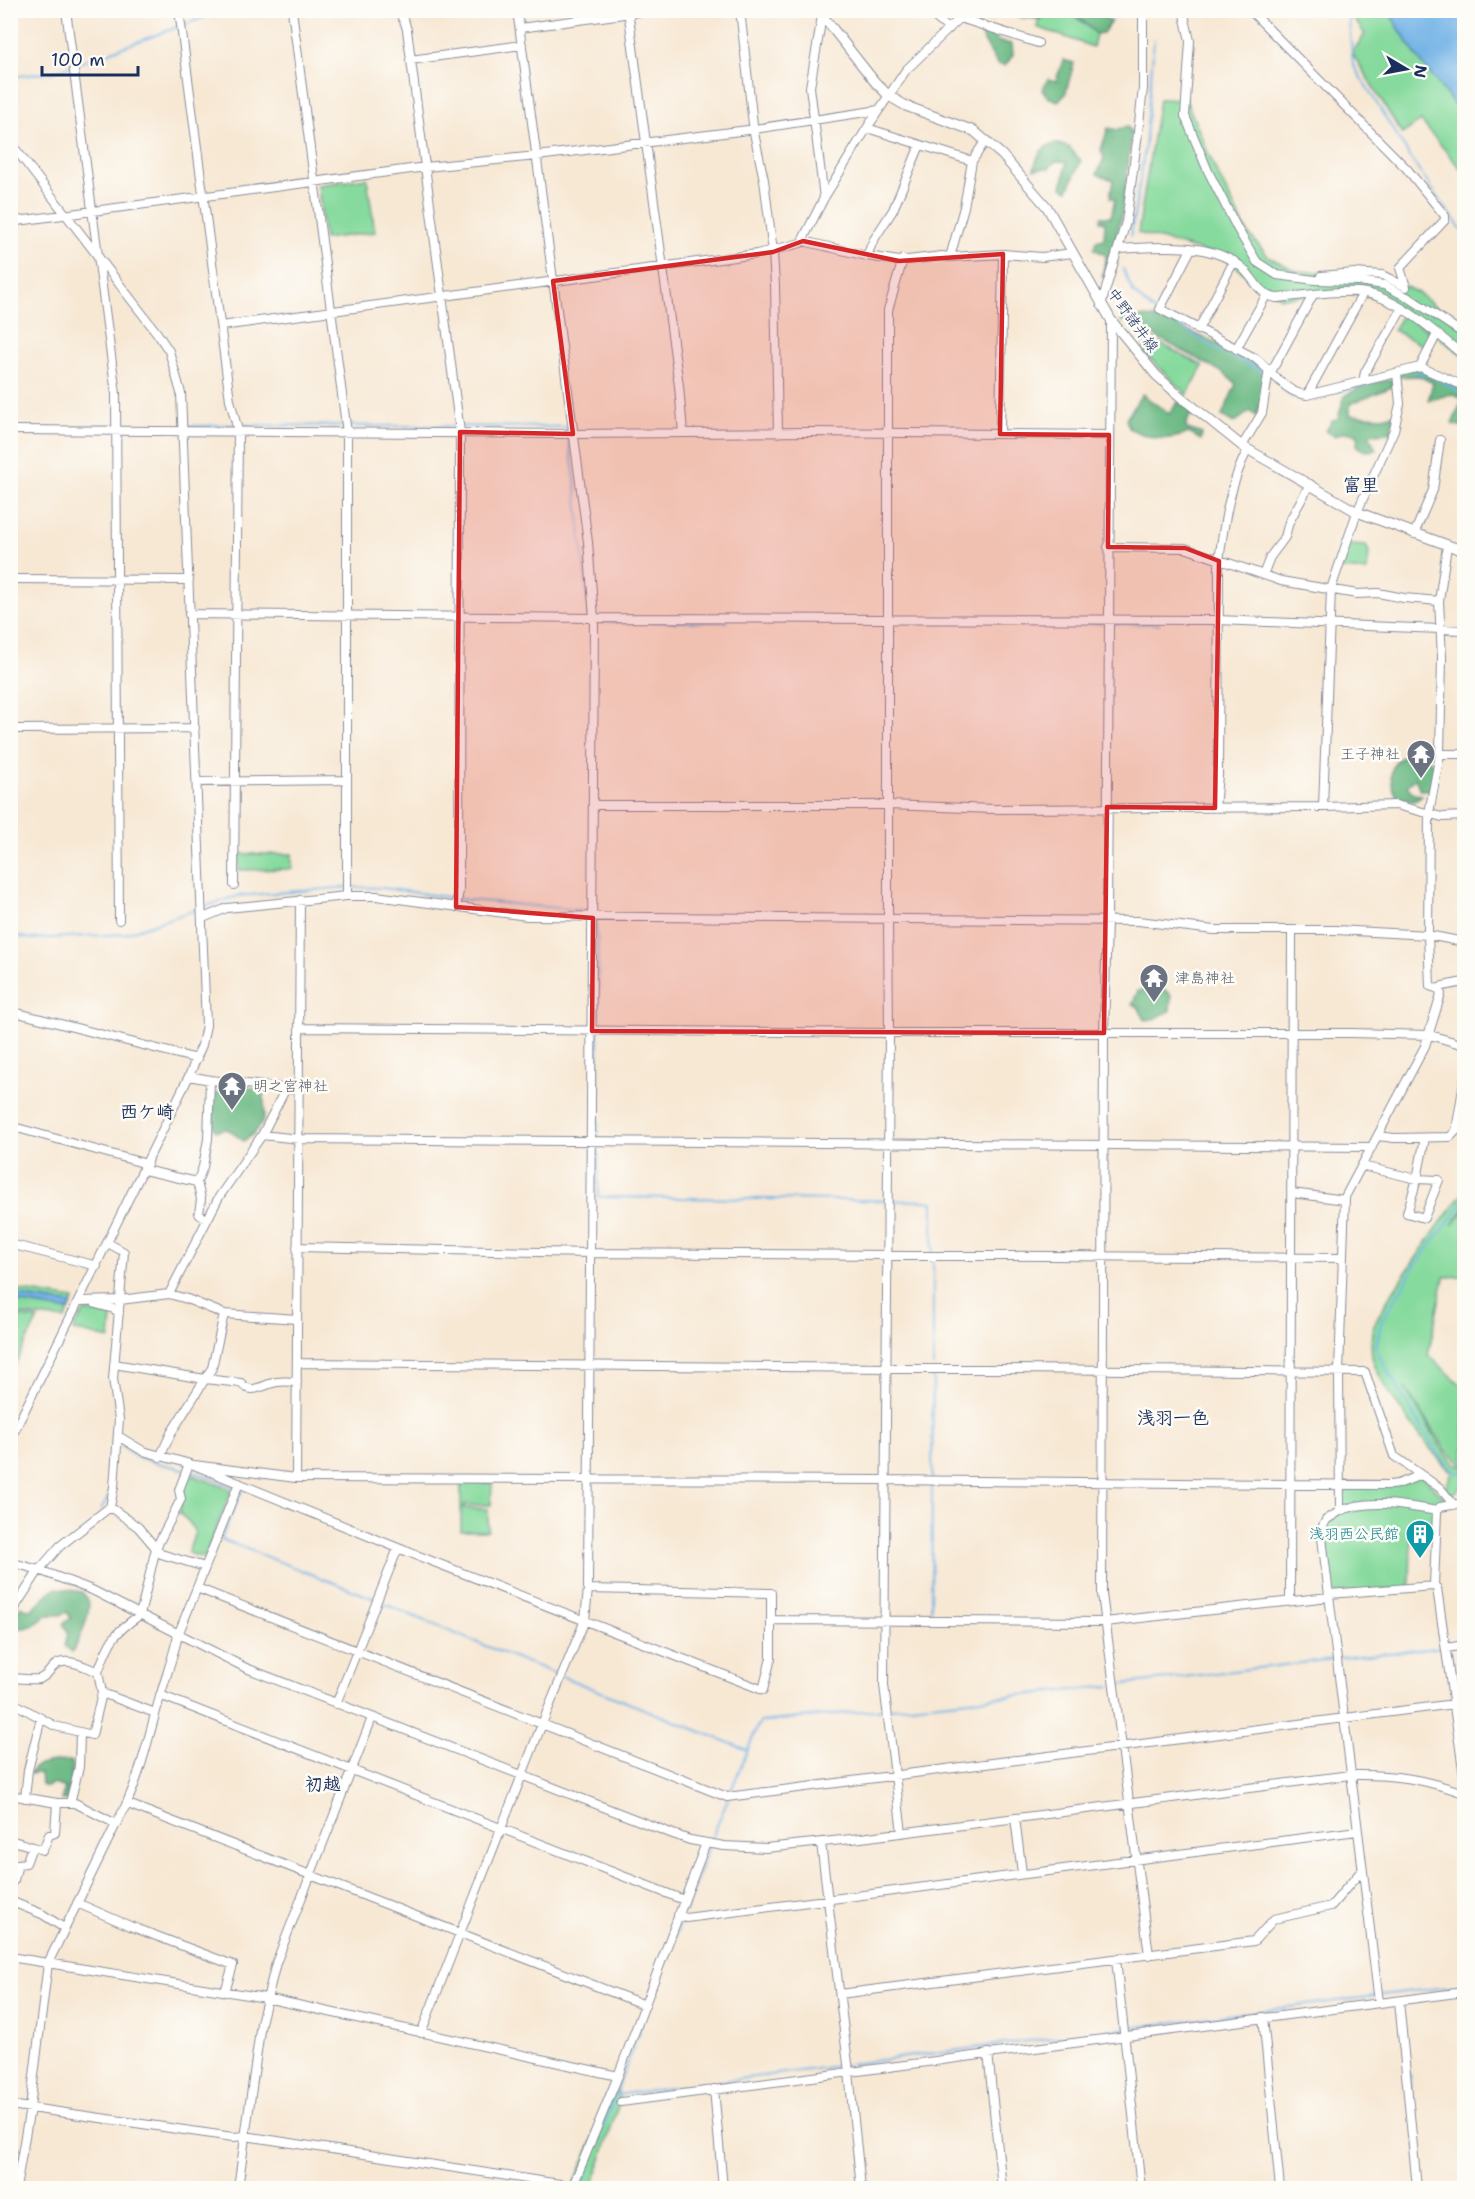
<svg xmlns="http://www.w3.org/2000/svg" width="1475" height="2199" viewBox="0 0 1475 2199" font-family="'Shantell Sans','Klee One',sans-serif">
	<style>
		.green { fill: #86da9d; stroke: #50847e; stroke-width: 1.5 }
		.forest { fill: #6cba84; stroke: #447471; stroke-width: 1.5 }
		.water { fill: #72b2e6; stroke: #4670a2; stroke-width: 1.5 }
		.lines { fill: none; stroke-linecap: round; stroke-linejoin: round }
		.stream { stroke: #72b2e6; stroke-width: 2 }
		.minor-casing { stroke: #898c99; stroke-width: 10 }
		.major-casing { stroke: #898c99; stroke-width: 11 }
		.minor { stroke: #fff; stroke-width: 8 }
		.major { stroke: #fff; stroke-width: 9 }
		.marked { fill: #d62828; fill-opacity: 0.2; stroke: #d62828; stroke-width: 4.5; stroke-linejoin: round }
		.labels { text-anchor: middle; stroke-width: 5; stroke-linejoin: round; paint-order: stroke }
		.street-label { font-size: 15px; fill: #1b2f5e; stroke: #fdfcf7 }
		.worship-label { font-size: 15px; fill: #5b616d; stroke: #fdfcf7; text-anchor: start }
		.culture-label { font-size: 15px; fill: #0d838f; stroke: #fdfcf7; text-anchor: end }
		.quarter-label { font-size: 18px; font-weight: bold; fill: #1b2f5e; stroke: #fdfcf7 }
	</style>
	<rect width="100%" height="100%" fill="#fdfcf7"/>
	<filter id="ink" filterUnits="userSpaceOnUse"><feTurbulence type="fractalNoise" baseFrequency=".0167" numOctaves="2"/><feDisplacementMap in="SourceGraphic" scale="12" xChannelSelector="R" yChannelSelector="G"/><feConvolveMatrix kernelMatrix="1 2 1 2 8 2 1 2 1" color-interpolation-filters="sRGB"/></filter>
	<filter id="wash" filterUnits="userSpaceOnUse"><feTurbulence type="fractalNoise" baseFrequency=".008" numOctaves="4" result="noise"/><feDisplacementMap in="SourceGraphic" scale="24" xChannelSelector="R" yChannelSelector="G"/><feGaussianBlur stdDeviation="1.35" result="paint"/><feColorMatrix in="noise" values="0 0 0 0 0 0 0 0 0 0 0 0 0 0 0 0 0 1.4 0 .05"/><feComposite in="paint" operator="in"/></filter>
	<g filter="url(#wash)">
		<rect width="100%" height="100%" fill="#f7e8d4"/>
		<path class="green" d="M1049,11C1070,11 1082,20 1096,34L1093,47L1037,27L1039,19L1049,13Z
			M1348,11H1389L1428,70L1464,117V173L1421,121L1402,134L1352,53L1365,34Z
			M1159,99L1186,100L1216,171L1248,233L1269,257L1296,271L1382,275L1418,293L1464,329V356L1411,316L1380,298L1343,292L1281,298L1252,280L1224,257L1138,233Z
			M367,178L375,232L324,239L318,185Z
			M1403,314L1433,335L1426,347L1393,330Z
			M1148,337L1203,366L1187,395L1143,352Z
			M1351,545L1366,546L1369,552L1367,571L1341,569Z
			M239,854H292V869L239,870Z
			M1464,1192V1208L1452,1225L1464,1211V1276L1444,1277L1428,1355L1464,1387V1465L1446,1450L1405,1388L1441,1447L1454,1463L1464,1467V1483L1452,1495L1445,1488L1452,1473C1431,1452 1377,1383 1372,1356C1371,1347 1371,1333 1374,1325C1382,1307 1394,1290 1405,1274C1424,1246 1443,1218 1464,1192Z
			M10,1289L74,1299L65,1319L11,1314Z
			M84,1311L112,1316L110,1339L73,1330Z
			M11,1316L38,1319L11,1372L10,1316Z
			M186,1473L232,1490L204,1558L188,1553L195,1532L189,1522L179,1513C184,1500 182,1487 186,1473Z
			M1421,1475L1445,1498L1437,1511L1436,1537L1411,1536L1410,1588L1331,1594L1323,1525L1340,1511V1486L1398,1484Z
			M461,1482L492,1483L491,1505H464V1508L488,1509V1531H461Z
			M618,2090L620,2100L592,2188H572L609,2103Z"/>
		<path class="forest" d="M1017,11V10L1047,11L1046,15L1039,19L1019,17Z
			M1064,11H1090L1111,21L1103,33L1096,34L1081,19Z
			M960,26H979L1000,42L1012,44L1013,55L1005,66L997,64L980,34Z
			M1063,60L1074,63L1065,95L1058,101L1048,97L1042,90L1048,79L1056,81Z
			M1127,126L1132,133C1125,183 1124,231 1102,278L1106,255L1094,249L1096,241L1104,239L1105,222L1100,221L1101,217H1111L1115,199L1110,198L1113,180L1097,174L1104,158L1101,150L1108,128L1118,130Z
			M1057,144L1069,147L1081,161L1068,190L1062,187L1067,162L1056,161L1049,168L1034,169C1037,155 1042,145 1057,144Z
			M1121,316L1160,318L1252,359L1268,379L1256,416L1250,411L1234,423L1222,416L1236,384L1222,372L1129,322H1121Z
			M1413,364L1464,386V427L1452,424L1463,399L1451,394L1428,401L1433,383L1419,376L1397,377V369Z
			M1393,379L1392,387L1350,404V415L1382,417L1396,414L1390,433L1369,434L1376,450L1365,451L1357,446L1358,434L1344,432L1334,436L1326,431L1332,421L1338,419L1344,396L1367,384Z
			M1142,394L1169,414L1178,402L1201,416L1203,419L1190,415L1185,428L1202,434L1201,440L1189,433C1166,442 1150,439 1129,428L1126,419Z
			M1416,754L1427,757L1435,767L1430,790H1420L1415,778L1407,786L1414,794L1422,795L1414,801L1400,800C1390,789 1386,765 1402,757C1406,755 1411,755 1416,754Z
			M1150,987L1162,988L1171,995L1170,1011L1154,1019L1145,1020L1138,1007L1132,1004L1138,991Z
			M227,1086L263,1089C266,1115 267,1126 244,1141L227,1129L216,1131L212,1122L211,1098Z
			M57,1588L82,1592C84,1595 87,1597 88,1600C92,1611 79,1643 72,1652L65,1646L68,1632L63,1624L71,1618L67,1612L60,1615H47C37,1624 30,1629 16,1628L13,1624L20,1606L31,1610L51,1591Z
			M71,1761L73,1765L67,1800H61L65,1788L54,1784L46,1787L41,1785L40,1773L30,1774C34,1761 59,1762 71,1761Z"/>
		<path class="water" d="M969,11V10L997,11L993,20L968,13Z
			M1388,11H1464V117L1415,54Z
			M10,1295H11L72,1304L69,1311L11,1301Z"/>
		<g class="lines">
			<path class="stream" d="M1348,10L1353,65L1417,168L1464,233
				M184,25L223,10
				M10,77L54,72L178,27
				M1131,235L1145,148L1154,40
				M1123,269L1133,292L1151,309L1213,347L1266,373
				M1413,373L1427,374L1464,394
				M1282,388L1292,397L1308,399L1372,383
				M239,425L566,427L567,431
				M119,426L179,427
				M185,426L233,425
				M74,427L113,426
				M568,436L575,479L589,615
				M597,622H727
				M1050,623L1159,624
				M203,907L238,896L350,887L383,888L468,900L590,911
				M596,918L598,964V1197L925,1201L933,1202V1252
				M10,935L32,939L124,934L198,909
				M1464,1201L1415,1266L1382,1320L1376,1346L1378,1354C1394,1378 1436,1460 1455,1472C1458,1473 1461,1473 1464,1474
				M79,1307L85,1306L105,1310
				M933,1366V1257
				M120,1446L138,1457L157,1463L192,1471L242,1490L221,1539L375,1599
				M113,1449L115,1428
				M101,1510L109,1496
				M380,1602L473,1641L747,1750
				M10,1608L21,1585L33,1572
				M931,1615L933,1371
				M1450,1650L1459,1711L1464,1710
				M1340,1658L1445,1647
				M1116,1685L1334,1659
				M890,1708L1111,1686
				M730,1793L758,1725L761,1722L884,1709
				M711,1840L728,1798
				M684,1913L709,1846
				M662,1969L682,1919
				M1381,1995L1464,1985
				M851,2064L1375,1996
				M1410,2074L1413,2113
				M616,2095L846,2065
				M581,2188L640,2028"/>
		</g>
	</g>
	<g filter="url(#ink)">
		<g class="lines">
			<g class="minor-casing">
				<path id="minor" d="M66,10L116,394L119,920
					M179,10L230,400L238,431L234,885
					M292,10L347,433V896
					M398,10L405,23L407,30L460,432L459,891L456,907
					M628,10L679,386L683,433
					M740,10L754,133L764,180L773,252L775,285L778,433
					M926,10L949,29
					M1183,10L1190,41L1185,116L1208,171L1237,228L1257,262L1277,275L1315,280L1359,281L1384,285L1411,299L1458,330
					M1250,10L1407,169L1445,216V220L1400,268L1406,287L1382,275L1354,273L1321,276
					M822,16L810,87L824,198
					M960,18L1038,43
					M520,28L653,10
					M410,60L522,45
					M867,128L972,161
					M10,142L157,333L169,351L181,393L206,1025L202,1045L189,1076L10,1440
					M10,222L426,167L537,156L748,130L879,110
					M803,241L867,256L899,261L942,256L950,257L1003,254L1042,257L1072,253
					M1119,249C1157,247 1206,241 1239,265C1254,276 1256,293 1276,298C1303,296 1332,290 1359,292C1397,296 1436,333 1464,356
					M1191,249L1160,309L1255,358C1272,371 1285,393 1307,395L1420,367L1464,386
					M867,256L873,241L893,210L920,145
					M950,257L964,207L972,161L986,140
					M1101,305L1126,222L1137,141L1143,88V10
					M1111,320L1107,920L1104,1033L1102,1594L1149,1955
					M221,326L757,254L801,243L824,198L867,128L906,70L960,18L965,10
					M1198,330L1234,261
					M1236,349L1266,296
					M1420,367L1437,334
					M1271,372L1313,295
					M1363,381L1365,372L1402,309
					M1307,395L1363,293
					M10,430L573,434L810,432L1109,435
					M1000,434L1003,254
					M1242,446L1262,413L1269,369
					M1414,534L1433,490L1440,440
					M1108,547L1185,548L1281,581L1357,594L1378,593L1404,598L1439,601
					M1263,575L1270,557L1285,537L1289,522L1310,484
					M10,579L189,580
					M189,614L594,618L1218,620L1464,630
					M10,729L195,728
					M1440,754H1464
					M197,782L346,780
					M593,805H888L993,809L1323,807L1396,805L1442,817L1464,816
					M1323,807L1331,589L1357,512L1394,430L1400,404L1397,373
					M1215,808L1218,775L1219,561C1224,522 1230,483 1248,449
					M203,918L227,908L347,896H376L527,916L1138,921L1214,930H1336L1428,935L1464,942
					M1439,989L1443,986L1464,982
					M10,1011L197,1059
					M300,1028L889,1033H1352L1430,1035L1464,1045
					M189,1076L210,1080L300,1090
					M10,1126L147,1164
					M262,1135L299,1139L1372,1147
					M1378,1136L1394,1138L1450,1137L1456,1131L1464,1082
					M1362,1166L1417,1179L1439,1180L1424,1218L1407,1213L1417,1179L1425,1138
					M144,1170L197,1182
					M1292,1193L1345,1200
					M207,1220L199,1214L201,1199L197,1182L203,1167L208,1139L210,1080
					M10,1244L97,1266
					M297,1247L590,1253L1343,1258
					M169,1294L219,1197L262,1135L285,1090
					M80,1301L120,1300L169,1294L187,1299L224,1314L297,1319
					M96,1304L114,1309L119,1313
					M297,1363L1365,1372L1394,1456L1440,1488L1454,1505
					M114,1364L205,1379L241,1383C251,1396 264,1384 277,1382C284,1381 291,1382 297,1382
					M118,1436L143,1451L194,1465L398,1548L763,1690L771,1658V1593L588,1589
					M160,1457L171,1433L212,1368L224,1314
					M194,1465L296,1478L885,1480L1390,1485L1398,1484L1421,1475
					M296,1478L300,900
					M110,1507L138,1527L161,1554L205,1567
					M1340,1511C1369,1498 1407,1506 1437,1511
					M10,1562L39,1570L92,1590L246,1668L673,1834L690,1840L724,1846L766,1848L861,1838L1350,1775C1394,1774 1423,1779 1464,1793
					M1434,1586L1437,1511L1440,1507L1464,1503
					M197,1588L727,1797L1454,1704
					M1329,1594L1434,1586L1437,1588L1464,1776
					M1290,1601L1292,930
					M771,1620L1105,1622L1329,1597
					M10,1621L17,1604L39,1570L60,1546L110,1507L114,1487L119,1419L113,1379L124,1252L108,1243
					M1447,1648L1464,1645
					M98,1672C109,1642 113,1633 140,1615L156,1548L181,1499L179,1490L189,1464
					M10,1678C20,1678 30,1680 39,1679C46,1677 49,1671 53,1667C64,1655 86,1667 98,1672L102,1693L155,1713
					M160,1695L684,1900
					M10,1701L55,1726L92,1735L102,1693
					M336,1704L398,1548
					M10,1795L57,1803H75L116,1824
					M25,1798L28,1770L41,1718
					M70,1803L79,1767L80,1733
					M128,1804L645,2005
					M1015,1818L1022,1873
					M902,1833L884,1685L889,1033L888,919V310L903,259
					M10,1840L43,1850L49,1835L55,1833L57,1803
					M821,1843L849,2072L861,2188
					M10,1884L14,1880L18,1864L26,1863L32,1847
					M10,1901L42,1914L64,1928
					M77,1903L130,1926L233,1965L225,1992
					M678,1915L686,1918L1357,1831
					M10,1957L266,1998L618,2076
					M1116,1959L1141,2188
					M840,1994L1254,1941L1274,1919L1331,1906L1362,1870
					M1399,2001L1417,2188
					M1379,2002L1321,1530L1326,1520L1340,1511L1339,1371L1345,1197L1425,1046L1441,994L1439,989L1430,986L1428,935L1429,813L1440,754L1442,657L1439,601L1447,546
					M1263,2017L1280,2188
					M421,2033L542,1724L585,1620L588,1589L594,618L588,542L517,10
					M988,2053L1002,2188
					M714,2089L723,2188
					M621,2102L1464,1992
					M10,2105L233,2137L245,2136L573,2186
					M16,2188L30,2108L48,1963L116,1824C139,1785 147,1741 160,1697C166,1676 173,1657 178,1635L239,1483
					M238,2188L261,2023L276,1963L372,1718
					M572,2188L618,2076L706,1843"/>
			</g>
			<g class="major-casing">
				<path id="major" d="M818,10L875,82L889,96L906,106L974,131L1002,155L1047,207L1111,320L1156,375L1176,393L1242,446L1357,512L1464,551"/>
			</g>
			<use href="#minor" class="minor"/>
			<use href="#major" class="major"/>
		</g>
	</g>
	<path class="marked" d="M803,241L899,261L1003,254L1000,434L1109,435L1108,547L1185,548L1219,561L1215,808L1107,807L1104,1033L592,1031L593,918L456,907L460,432L573,434L553,281L773,252Z"/>
	<defs>
		<g id="temple-pin" transform="scale(1.5)"><path d="M0 17L-7.5 6A9.5 9.5 0 1 1 7.5 6Z" fill="#6b7280" stroke="#fdfcf7"/><path d="M0-6L5-2H3V0L6.5 2.5H4V6H1.5V3h-3V6H-4V2.5H-6.5L-3 0V-2H-5Z" fill="#fff"/></g>
		<g id="building-pin" transform="scale(1.5)"><path d="M0 17L-7.5 6A9.5 9.5 0 1 1 7.5 6Z" fill="#0f9aa8" stroke="#fdfcf7"/><path d="M-4-6H4V6H1V3H-1V6H-4ZM-2.5-4.3h1.7v1.8h-1.7ZM.8-4.3h1.7v1.8H.8ZM-2.5-1h1.7V.8h-1.7ZM.8-1h1.7V.8H.8Z" fill="#fff"/></g>
	</defs>
	<g fill-rule="evenodd">
		<use href="#temple-pin" x="1421" y="754"/>
		<use href="#temple-pin" x="1154" y="978"/>
		<use href="#temple-pin" x="232" y="1086"/>
		<use href="#building-pin" x="1420" y="1534"/>
	</g>
	<g class="labels">
		<g class="street-label">
			<text transform="translate(1133 320) rotate(54)" y="5">中野諸井線</text>
		</g>
		<g class="worship-label">
			<text x="1400" y="759" text-anchor="end">王子神社</text>
			<text x="1175" y="983">津島神社</text>
			<text x="253" y="1091">明之宮神社</text>
		</g>
		<g class="culture-label">
			<text x="1399" y="1539">浅羽西公民館</text>
		</g>
		<g class="quarter-label">
			<text x="1361" y="491">富里</text>
			<text x="147" y="1118">西ケ崎</text>
			<text x="1173" y="1424">浅羽一色</text>
			<text x="323" y="1790">初越</text>
		</g>
	</g>
	<rect width="1475" height="2199" fill="none" stroke="#fdfcf7" stroke-width="36"/>
	<g transform="translate(1406 69) rotate(100)" stroke="#fdfcf7" stroke-width="4.5" paint-order="stroke">
	<path d="M0-4.5L10 22L0 15L-10 22Z" fill="#1b2f5e"/>
	<text y="-9" font-size="16" font-weight="bold" text-anchor="middle" fill="#1b2f5e">N</text>
	</g>
	<path d="M42 66v9h96v-9" fill="none" stroke="#1b2f5e" stroke-width="3"/>
	<text x="51" y="66" font-size="18" fill="#1b2f5e" stroke="#fdfcf7" stroke-width="4.5" paint-order="stroke">100 m</text>
</svg>
